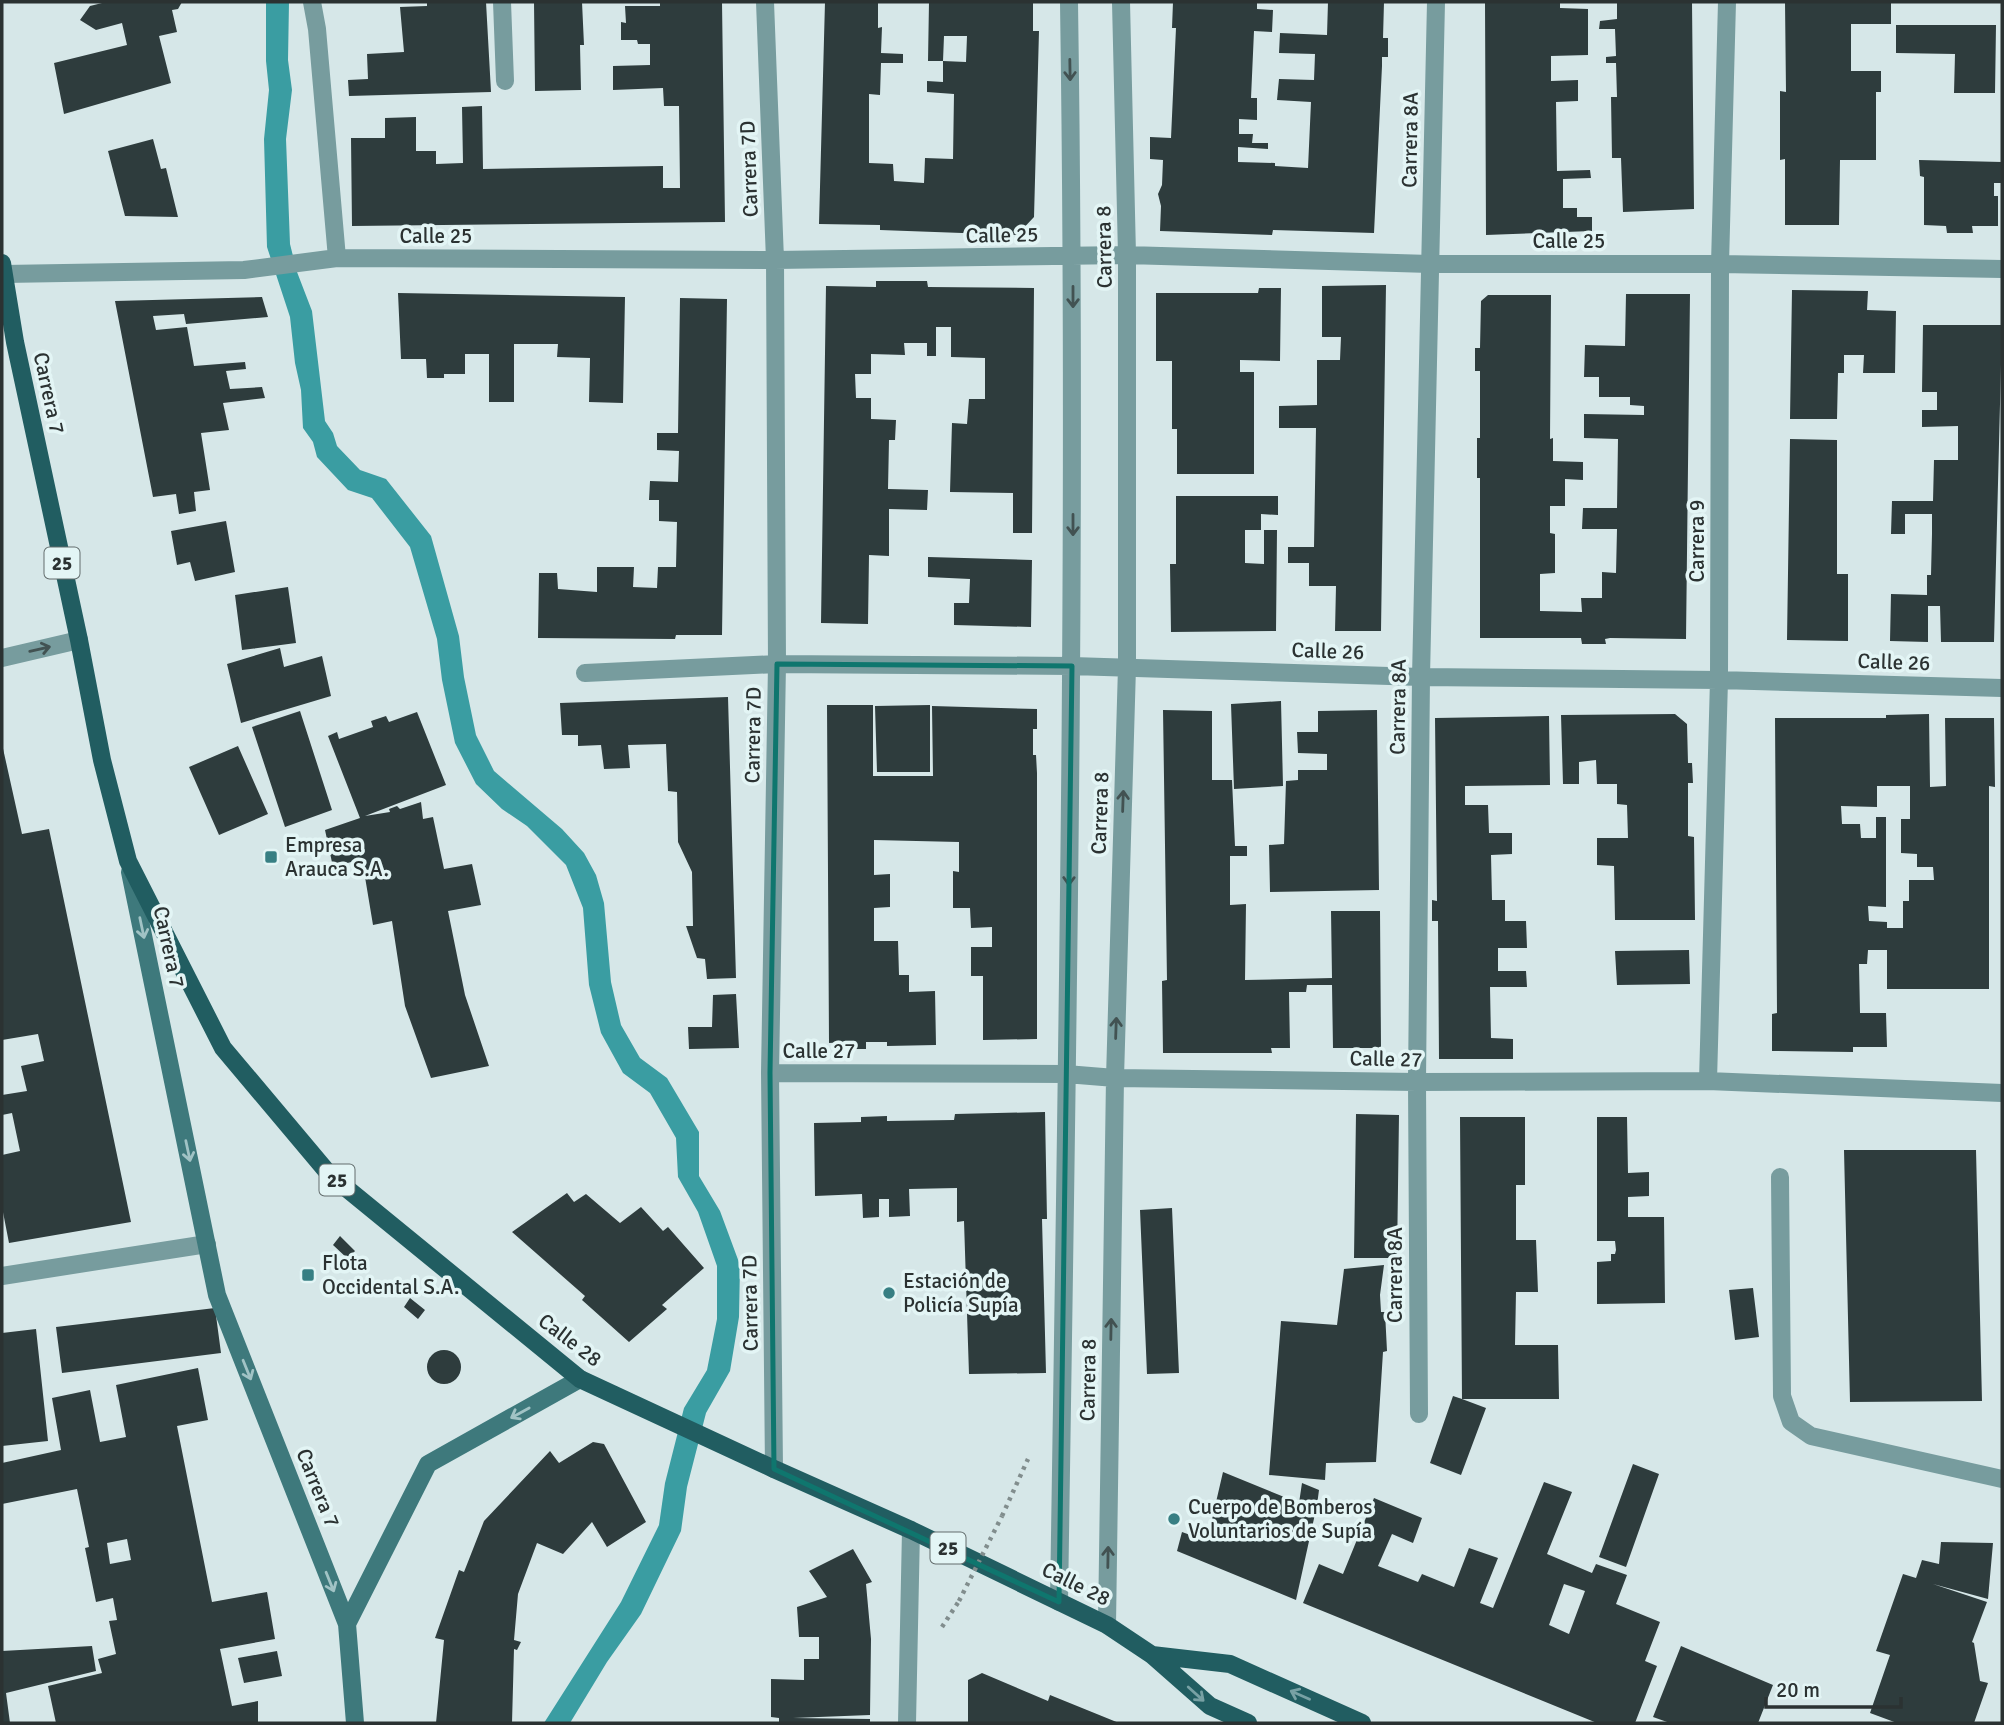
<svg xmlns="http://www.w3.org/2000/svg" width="2004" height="1725" viewBox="0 0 2004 1725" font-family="Signika,sans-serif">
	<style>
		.water { fill: #3a9da2 }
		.building { fill: #2e3c3d; fill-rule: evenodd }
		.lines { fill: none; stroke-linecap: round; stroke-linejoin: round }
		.path { stroke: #818d8d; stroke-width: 4.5; stroke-dasharray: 3.5 5; stroke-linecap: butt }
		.lane { stroke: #779c9e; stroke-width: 18 }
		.street { stroke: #779c9e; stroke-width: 18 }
		.secondary { stroke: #3e797c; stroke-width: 18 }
		.primary { stroke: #215d61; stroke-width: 18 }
		.path-bridge { stroke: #818d8d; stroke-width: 4.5; stroke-dasharray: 3.5 5; stroke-linecap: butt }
		.oneway { stroke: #425252 }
		.oneway2 { stroke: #a1c3c5 }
		.oneway3 { stroke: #78a1a4 }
		.marked { fill: none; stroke: #0f766e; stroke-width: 5; stroke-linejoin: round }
		.poi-dot { fill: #377f83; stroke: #e3f5f5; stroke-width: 2.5 }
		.labels { text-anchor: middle; stroke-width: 7; stroke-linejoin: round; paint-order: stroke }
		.shield { fill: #e3f5f5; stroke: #626c6c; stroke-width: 2 }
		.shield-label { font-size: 19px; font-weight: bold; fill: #2b3232 }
		.street-label { font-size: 21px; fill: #2b3232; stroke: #e3f5f5 }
		.poi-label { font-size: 21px; fill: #2b3232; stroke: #e3f5f5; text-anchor: start }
	</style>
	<rect width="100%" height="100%" fill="#d6e7e8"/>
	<path class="water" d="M266,2H289L288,60L292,90L286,139L290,244L297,272L312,311L325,421L333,433L337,446L360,470L386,479L431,536L459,636L464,677L476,735L494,771L562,829L584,853L596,875L604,903L611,982L621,1025L640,1058L667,1078L699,1132V1176L720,1211L740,1265L739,1317L730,1371L706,1413L687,1487L681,1531L641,1614L607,1662L570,1723H544L621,1602L659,1525L665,1483L684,1408L707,1370L717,1319V1266L698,1212L678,1177L676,1138L650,1093L623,1073L601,1033L589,985L583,908L566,865L527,826L502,809L476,784L455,743L442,680L437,639L410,547L372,498L348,490L317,457L313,442L303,428L301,390L295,363L290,317L267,247L264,139L269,90L266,61Z"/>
	<path class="building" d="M106,2H182L178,9L172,10L177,32L159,36L171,83L64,114L54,63L127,45L122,23L96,30L80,20L90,6Z
		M427,2H486L491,92L349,96L348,80L368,79L367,54L404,52L400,7L427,6Z
		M534,2H582L584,45H580L581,90L535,91Z
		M660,2H722L725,222L352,226L351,138H385V118L416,117V151H436V164L463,163L462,107L482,106L483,169L663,166V188H680L679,106H664L663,88L613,90V66L650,65V44H638L637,40H621V22L626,23L625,6H660Z
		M825,2H878V28L882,27L881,53L903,54V63H881L880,95L869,94V163L893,164L894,181L924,183L925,158L953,159L954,94L927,92V81L943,82V61L966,62L967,36H944L943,61H928L929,2H1033V31H1039L1034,217L1017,235L880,230V225L819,224Z
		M1173,2H1257V9L1273,10L1272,32L1254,31L1251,98H1257V120L1239,119V134H1253L1252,143H1268V149L1238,147V162L1275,163V166L1308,168L1311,102L1277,100L1279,79L1314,80L1315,54L1279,53L1280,33L1327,35L1328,2H1384L1383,38H1388V57H1382V66L1374,233L1273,230L1272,235L1160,231L1161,206L1158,194L1162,185L1163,160L1150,159V137L1171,138L1176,28H1172Z
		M1485,2H1560V8L1588,9V55L1551,56V81L1578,80V101L1556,102L1557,171L1590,170L1591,178L1563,179V208H1577V217H1592V231L1486,235Z
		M1617,2H1692L1694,209L1623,212L1621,158H1612L1611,97H1617L1616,63H1606V57L1616,56L1615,29H1599L1600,21L1617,19Z
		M1785,2H1891V24H1851V71H1881V92H1876V160H1840L1839,225H1785V159L1780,160V91L1786,92Z
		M1896,25H1996L1995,93H1954L1955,54L1896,53Z
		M153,139L161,169L166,168L178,217L125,216L108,151Z
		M1919,160L2002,162V183H1994V196H1998V226H1972L1973,233H1947L1946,226L1924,225V177L1920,176Z
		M876,281H927L928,287L1034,288L1032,533H1013V493L950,492L952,423L967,424L969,399H985V358L951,357V327H936V356H927V343H904L905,355L871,354V374H855L856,398H871V419L896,420L895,440H889L888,489L928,490L927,510L889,509V556L869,555L868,624L821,623L826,286L876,287Z
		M1386,285L1381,631H1335L1336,586H1309V563H1288V547H1314L1316,428H1279V406L1317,405V360H1340L1341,337H1322V286Z
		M1259,288H1281L1280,361L1240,360V372H1254V474H1177V429H1172V361H1156V293H1258Z
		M1792,290L1868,291L1867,310L1896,311L1895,373H1863L1864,355H1844V373H1838L1837,419H1790Z
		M398,293L625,297L623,403L589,402L590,358L557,357L558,344H514V402H489V354H465V374H444V378H427L426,359H401Z
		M1626,294H1690L1686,639L1610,638L1605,639L1606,644H1582L1581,638H1480V478H1477V438H1480V371H1475V348H1480L1481,301L1488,295H1551L1550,439L1553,438V461L1583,462V480L1565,479V506H1550V533L1555,534V573L1540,574V611L1582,612L1581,598H1602V572L1616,573L1617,529H1582L1583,508H1617L1618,439L1584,438V414L1644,415V406L1630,405V397H1599V377H1584L1585,345L1625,346Z
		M262,297L268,317L186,324L184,314L153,316L156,330L187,327L194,366L245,362L246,369L226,371L230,389L262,387L265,398L223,403L229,430L201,433L210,490L194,492L196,511L179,514L176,494L153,497L115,301Z
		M680,298L727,299L722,635H676L675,639L538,638L539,573H557L558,589L597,592V567H634L633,587L657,588L658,567H676L677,522L659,521V500H649L650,481L678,482L679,451L657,450V433H678Z
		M1923,325H2002L1994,642H1941L1940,606H1928V642L1890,641L1891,594L1927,595V575H1931L1932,534V514H1905V534H1891L1892,501H1933L1934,460H1958V426L1922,427V410H1937V392H1922Z
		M1790,439L1837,440V574H1848V641L1787,640Z
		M1176,496H1278V515L1261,514V530H1245V563L1264,564V530H1277L1276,631L1171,632L1170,564H1176Z
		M226,521L235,572L195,581L190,562L177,565L171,531Z
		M928,557L1032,560L1031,627L954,625V603H969L970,579L928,577Z
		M288,587L296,643L242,650L235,595Z
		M280,648L284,667L322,656L331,696L241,723L227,664Z
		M728,697L736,978L707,979L705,959L697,958L686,926H693L692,872L678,842L677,792L668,791L666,744L628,745L630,768L604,769L601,745L578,746V735H562L560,703Z
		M1281,701L1283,786L1234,789L1231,704Z
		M827,705H873V776H933L932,706L1037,709V729H1033V755H1036L1037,773V1039L983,1040V976H971V947H992V927L971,928L970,908H953V871L959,872V842L874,840V875L890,874V907L874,908V941H898L899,975H909V992L935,991L936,1045L887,1046V1042H866V1049H847V1042L829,1043Z
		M930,705V772H877L875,706Z
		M1163,710L1212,711V780H1232L1235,846H1247V856H1230V905L1246,904L1245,980L1332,978L1331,911H1380L1381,1048H1333L1332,985H1307L1306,992H1289L1290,1048H1271L1272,1053H1163L1162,981L1167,980Z
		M1377,710L1379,890L1270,892L1269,845L1284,844L1286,781L1298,780V770H1327V754L1298,753L1297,732H1318V711Z
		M300,711L332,810L285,827L252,727Z
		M417,712L446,785L365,816L390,812L389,809L397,806L400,809L421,802L423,819L433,817L444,869L472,864L481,905L448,911L465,995L489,1066L431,1078L405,1006L392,921L373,925L362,859L333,867L325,830L360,818L328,736L337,732L339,739L373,727L371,721L386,716L389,722Z
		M1675,714L1687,724L1688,763H1692L1693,783H1688V836L1694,837L1695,920H1615L1614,866L1597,865V838H1628L1627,805L1617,804V784H1597L1596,760L1579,762V784H1563L1561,715Z
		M1929,714L1930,787L1946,786L1945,718H1994L1995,787L1989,786V989H1887V950H1868L1867,964H1859L1860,1013H1886L1887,1047H1853V1052L1772,1051V1014L1777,1013L1775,718H1886V715ZM1877,786H1910V819H1901V853L1917,854V867H1933L1934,880H1909V901H1903V928H1887V922L1869,921L1868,906L1886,907V817H1876V838H1861L1860,824H1842L1841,806L1877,807Z
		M1549,716L1550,785L1465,786V805H1488L1489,833H1512V854L1491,855L1492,900H1505V921H1526L1527,948H1498V971H1526L1527,987H1490L1491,1038L1513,1039V1059H1439L1438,921H1432V900L1437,901L1435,718Z
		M2,744L22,834L49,829L131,1222L9,1243L2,1207V1155L20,1151L12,1113L2,1115V1095L27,1091L21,1066L44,1061L38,1034L2,1040Z
		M238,746L268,814L219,835L189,767Z
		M1689,950L1690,984L1617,985L1615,951Z
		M736,994L739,1048L689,1049L688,1027H712L713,995Z
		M1045,1112L1047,1219H1042L1046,1373L969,1374L964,1221L957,1222V1188L909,1189L910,1216L889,1217V1199H879V1217L863,1218L862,1194L815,1196L814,1123L861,1122V1117L887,1116V1121L954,1120L955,1114Z
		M1356,1114L1399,1115L1397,1258H1354Z
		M1460,1117H1525V1185H1516V1240H1536L1538,1292H1516L1515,1345H1558L1559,1399H1462L1486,1408L1461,1475L1430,1463L1453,1396L1462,1399Z
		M1597,1117H1627L1628,1173L1649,1172V1196L1628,1197V1217H1664L1665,1303L1597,1304V1262L1611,1261V1254H1615L1616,1250L1615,1241H1597Z
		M1844,1150H1976L1982,1401L1850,1402Z
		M567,1193L574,1202L586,1194L620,1223L641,1207L663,1231L668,1227L704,1268L662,1305L667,1309L629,1342L582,1300L585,1296L512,1232Z
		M1172,1208L1179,1373L1147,1374L1140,1210Z
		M340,1236L355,1251L348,1259L333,1245Z
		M1384,1265L1380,1295L1381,1312H1385L1387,1351L1383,1352L1376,1462L1326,1463L1325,1480L1269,1475L1281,1321L1337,1325L1344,1269Z
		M1753,1288L1759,1337L1735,1340L1729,1290Z
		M410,1298L425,1310L418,1319L404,1307Z
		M215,1308L221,1353L62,1373L56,1327Z
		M36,1329L48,1441L2,1446V1333Z
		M427 1367a17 17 0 1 1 34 0a17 17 0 1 1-34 0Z
		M198,1368L208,1420L177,1426L212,1602L267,1592L275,1639L220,1649L232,1706L258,1701V1723H56L48,1686L102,1673L98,1659L116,1654L109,1621L117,1620L113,1598L96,1602L85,1548L89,1547L77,1489L2,1504V1463L61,1450L52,1398L90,1390L100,1442L126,1437L116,1385ZM127,1539L131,1560L110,1564L107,1543Z
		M593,1442L604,1444L646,1522L607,1547L592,1522L563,1554L537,1543L518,1594L514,1640L521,1642L517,1650L514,1649L512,1723H436L444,1640L435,1638L459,1570L464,1572L484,1521L550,1451L559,1463Z
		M1633,1464L1659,1474L1626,1567L1599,1557Z
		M1223,1472L1299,1503L1302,1483L1319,1490L1317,1505L1296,1600L1177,1551L1182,1532L1207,1541Z
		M1544,1482L1572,1492L1547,1554L1592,1573L1596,1564L1627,1575L1616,1604L1660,1622L1645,1661L1657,1666L1635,1723H1597L1303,1603L1319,1564L1343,1574L1374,1498L1422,1518L1413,1543L1392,1534L1378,1566L1418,1582L1422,1574L1454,1587L1469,1548L1498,1558L1480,1603L1493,1608ZM1564,1584L1585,1591L1569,1634L1549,1625Z
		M1941,1542L1993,1543L1988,1599L1933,1584L1987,1602L1972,1642L1974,1643L1980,1681L1988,1683L1974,1723H1897L1870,1713L1890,1655L1876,1651L1903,1574L1916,1578L1922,1560L1939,1564Z
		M853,1549L872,1582L866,1584L871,1639L870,1715L793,1718L870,1719V1723H779V1718L771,1717V1679L804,1680V1659H819V1637H799L797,1607L827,1597L809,1571Z
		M92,1646L96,1671L6,1693L10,1723H2V1651Z
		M1681,1646L1773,1685L1758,1723H1670L1653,1717Z
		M277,1651L282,1676L244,1683L238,1658Z
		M982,1673L1048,1701L1050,1695L1119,1723H968V1680Z"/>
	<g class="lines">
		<path class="path" d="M1002,1516L1028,1459
			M942,1627L959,1601"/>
		<path class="lane" d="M2,658L79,640
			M1780,1177L1782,1396L1791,1422L1811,1436L2002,1479
			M2,1276L207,1244"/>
		<path class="street" d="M312,2L317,29L337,258
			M502,2L505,81
			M765,2L775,260L777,664L770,1073L774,1469
			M4,274L244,270L337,258L775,260L1127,255L1430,264H1720L2002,269
			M585,673L777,664L1072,666L1421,677L1719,680L2002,688
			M770,1073L1066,1074L1115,1078L1417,1082L1708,1081L2002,1093
			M1708,1081L1719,680L1720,264L1727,2
			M1419,1414L1417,1082L1421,677L1436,2
			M1059,1602C1067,1068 1077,535 1069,2
			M1107,1625L1115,1078L1127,667V255L1121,2
			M907,1723L911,1530"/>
		<path class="secondary" d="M130,872L217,1295L347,1624L355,1723
			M347,1624L428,1464L580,1379"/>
		<path class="primary" d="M2,263L15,342L79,640L102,760L128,861L223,1048L329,1174L580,1379L774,1469L911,1530L1107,1625L1152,1655L1210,1706L1248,1723
			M1152,1655L1230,1664L1362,1723"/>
		<path class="path-bridge" d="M959,1601L1002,1516"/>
	</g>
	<defs><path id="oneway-shaft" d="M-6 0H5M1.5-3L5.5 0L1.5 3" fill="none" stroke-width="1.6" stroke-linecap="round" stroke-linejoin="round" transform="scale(1.75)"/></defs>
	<g class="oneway">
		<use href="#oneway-shaft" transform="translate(1070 70) rotate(89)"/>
		<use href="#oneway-shaft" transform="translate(1073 297) rotate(90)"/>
		<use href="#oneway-shaft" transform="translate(1073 525) rotate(90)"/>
		<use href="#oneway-shaft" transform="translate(40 649) rotate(-13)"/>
		<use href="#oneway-shaft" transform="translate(1123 801) rotate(-88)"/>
		<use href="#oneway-shaft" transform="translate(1069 875) rotate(91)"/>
		<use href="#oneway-shaft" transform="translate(1116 1028) rotate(-88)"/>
		<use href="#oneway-shaft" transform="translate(1111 1329) rotate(-89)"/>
		<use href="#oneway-shaft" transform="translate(1108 1557) rotate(-89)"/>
	</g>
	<g class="oneway2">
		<use href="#oneway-shaft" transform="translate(142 928) rotate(78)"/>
		<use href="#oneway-shaft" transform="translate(188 1151) rotate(78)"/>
		<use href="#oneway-shaft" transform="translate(247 1370) rotate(68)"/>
		<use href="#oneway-shaft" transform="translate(520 1413) rotate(151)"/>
		<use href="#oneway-shaft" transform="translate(330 1582) rotate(68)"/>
	</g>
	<g class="oneway3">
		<use href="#oneway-shaft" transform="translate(1196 1694) rotate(42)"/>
		<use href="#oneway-shaft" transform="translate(1300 1695) rotate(-156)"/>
	</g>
	<path class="marked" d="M777,664L1072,666L1059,1602L774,1469L770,1073Z"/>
	<g class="poi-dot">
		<rect x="264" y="850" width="14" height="14" rx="3.5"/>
		<rect x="301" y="1268" width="14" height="14" rx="3.5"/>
		<circle cx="889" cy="1293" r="7"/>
		<circle cx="1174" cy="1519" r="7"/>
	</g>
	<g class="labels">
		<g class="shield">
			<rect x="44.5" y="547.5" width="35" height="31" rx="5"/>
			<rect x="319.5" y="1164.5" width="35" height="31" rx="5"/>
			<rect x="930.5" y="1532.5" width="35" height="31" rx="5"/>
		</g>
		<g class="shield-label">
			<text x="62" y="570">25</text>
			<text x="337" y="1187">25</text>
			<text x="948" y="1555">25</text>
		</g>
		<g class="street-label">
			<text transform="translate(1410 140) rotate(-89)" y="7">Carrera 8A</text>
			<text transform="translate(749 169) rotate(-92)" y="7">Carrera 7D</text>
			<text transform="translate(1002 235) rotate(-1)" y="7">Calle 25</text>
			<text x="436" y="243">Calle 25</text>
			<text x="1569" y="248">Calle 25</text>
			<text transform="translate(1104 247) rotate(-91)" y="7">Carrera 8</text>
			<text transform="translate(49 393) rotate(78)" y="7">Carrera 7</text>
			<text transform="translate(1697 541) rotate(-90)" y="7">Carrera 9</text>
			<text transform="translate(1328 651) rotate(2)" y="7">Calle 26</text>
			<text transform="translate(1894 662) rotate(2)" y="7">Calle 26</text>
			<text transform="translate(1398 707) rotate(-89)" y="7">Carrera 8A</text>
			<text transform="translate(753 735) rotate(-89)" y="7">Carrera 7D</text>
			<text transform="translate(1100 813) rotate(-88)" y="7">Carrera 8</text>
			<text transform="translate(169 947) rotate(78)" y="7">Carrera 7</text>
			<text x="819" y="1058">Calle 27</text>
			<text transform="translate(1386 1059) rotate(1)" y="7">Calle 27</text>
			<text transform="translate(1395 1275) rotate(-90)" y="7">Carrera 8A</text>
			<text transform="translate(750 1303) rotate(-91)" y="7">Carrera 7D</text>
			<text transform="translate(570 1340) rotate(37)" y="7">Calle 28</text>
			<text transform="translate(1088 1380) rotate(-89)" y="7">Carrera 8</text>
			<text transform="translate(318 1488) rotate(68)" y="7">Carrera 7</text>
			<text transform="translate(1076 1584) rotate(26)" y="7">Calle 28</text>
		</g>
		<g class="poi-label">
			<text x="285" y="852">Empresa<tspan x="285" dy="24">Arauca S.A.</tspan></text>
			<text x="322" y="1270">Flota<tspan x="322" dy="24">Occidental S.A.</tspan></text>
			<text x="903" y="1288">Estación de<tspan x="903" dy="24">Policía Supía</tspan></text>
			<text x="1188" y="1514">Cuerpo de Bomberos<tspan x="1188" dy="24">Voluntarios de Supía</tspan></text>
		</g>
	</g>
	<rect width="2004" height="1725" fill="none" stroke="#2b3232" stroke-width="7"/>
	<path d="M1766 1697v10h135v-10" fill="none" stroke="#2b3232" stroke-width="3.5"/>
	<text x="1776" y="1697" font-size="21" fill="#2b3232" stroke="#e3f5f5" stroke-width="5" paint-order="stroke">20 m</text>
</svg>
